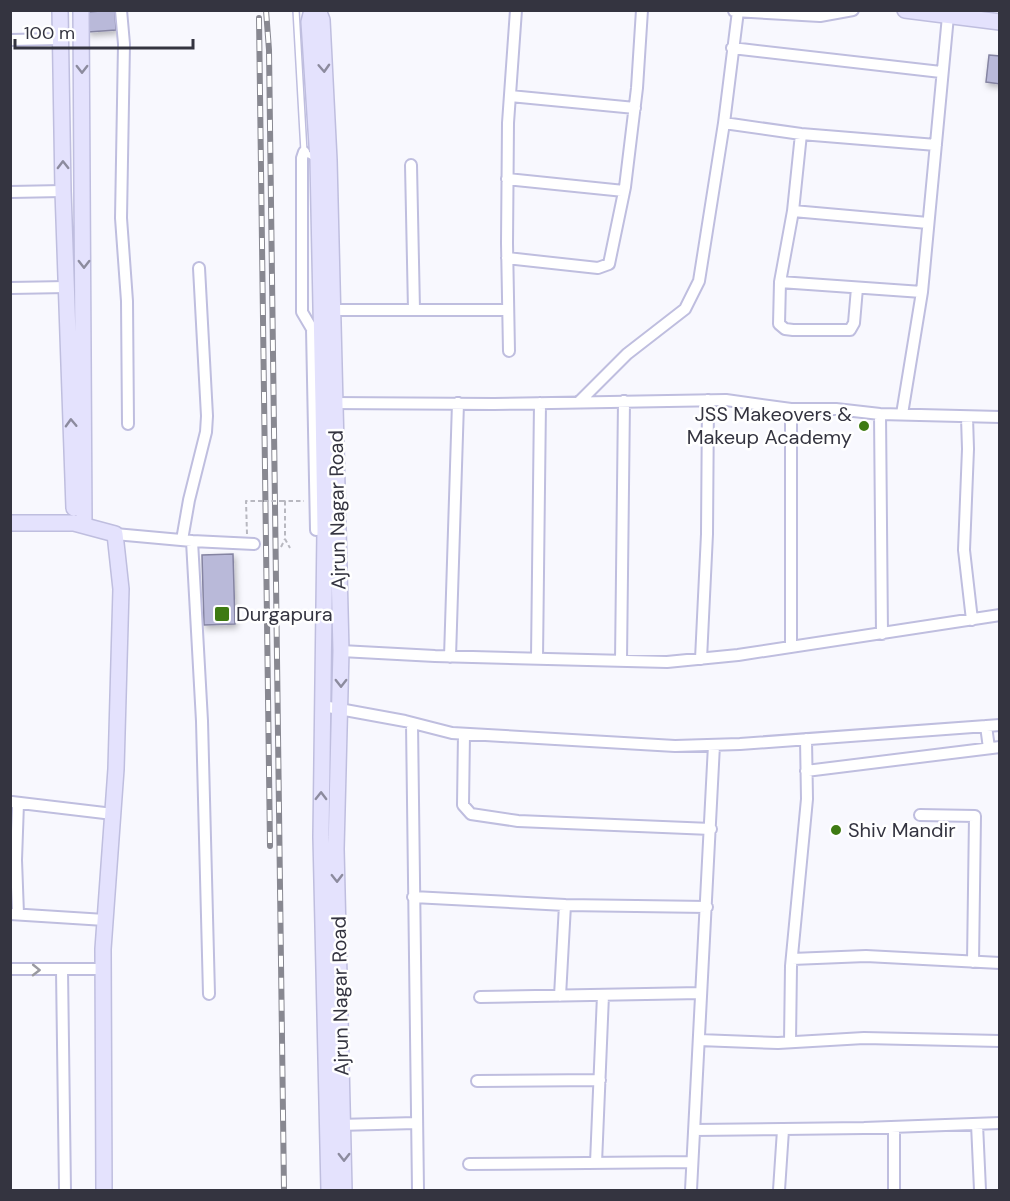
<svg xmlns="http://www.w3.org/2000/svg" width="1010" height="1201" viewBox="0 0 1010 1201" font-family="'DM Sans',sans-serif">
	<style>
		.building { fill: #b9b9d9; stroke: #8584a2; stroke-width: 1.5; filter: url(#shadow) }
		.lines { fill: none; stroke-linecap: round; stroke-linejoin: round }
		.lane-casing { stroke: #bfbedf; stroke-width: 8 }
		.street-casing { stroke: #bfbedf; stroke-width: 14 }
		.secondary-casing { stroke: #bfbedf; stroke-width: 18 }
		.path { stroke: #b8b8c0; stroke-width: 2; stroke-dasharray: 4.5 3; stroke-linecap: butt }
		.lane { stroke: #fff; stroke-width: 5 }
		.street { stroke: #fff; stroke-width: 10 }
		.secondary { stroke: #e4e2fd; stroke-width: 15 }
		.rail-casing { stroke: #888891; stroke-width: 6 }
		.rail { stroke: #fff; stroke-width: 4; stroke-dasharray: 11; stroke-linecap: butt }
		.path-bridge { stroke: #b8b8c0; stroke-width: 2; stroke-dasharray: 4.5 3; stroke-linecap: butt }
		.oneway { stroke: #8c8b9e }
		.oneway2 { stroke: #9a9aa0 }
		.poi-dot { fill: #3e7a13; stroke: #fff; stroke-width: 2 }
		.labels { text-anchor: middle; stroke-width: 5; stroke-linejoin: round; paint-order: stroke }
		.poi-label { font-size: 20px; fill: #343440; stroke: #fff; text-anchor: start }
		.street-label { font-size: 20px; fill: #343440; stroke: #fff }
	</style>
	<defs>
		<filter id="shadow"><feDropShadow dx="2" dy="3.5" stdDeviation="3" flood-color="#0004"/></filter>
	</defs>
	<rect width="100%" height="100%" fill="#f8f8fe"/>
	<path class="building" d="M115,10L116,30L88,32L87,12Z
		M989,55L1000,56V84L986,82Z
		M233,554L235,624L204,625L202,555Z"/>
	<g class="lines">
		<g class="lane-casing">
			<path id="lane" d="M296,10L304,152L316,159"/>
		</g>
		<g class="street-casing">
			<path id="street" d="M121,10L124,44L121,218L127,301L128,424
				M734,11L820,16L853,10
				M10,40L61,39
				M732,48L941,72
				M510,96L635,108
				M724,123L801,134L936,145
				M801,134L793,211L780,282L779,324L785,329L793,330H850L854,323L857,288
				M304,152L302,158V312L312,329L316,530
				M411,165L414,310
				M507,179L624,191
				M10,192L63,191
				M793,211L928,223
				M507,258L598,268L609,264L625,187L637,88L642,10
				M780,282L922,292
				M10,288L67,287
				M333,310H508
				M509,351L507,243L508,123L516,10
				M579,402L627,354L685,309L699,281L724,123L738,11
				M329,403L494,404L726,400L791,409H836L880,414L1000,417
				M880,414L882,634
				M902,414L922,292L948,16
				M967,417L968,449L964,550L972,620
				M115,534L192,541L202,721L209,994
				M182,540L189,500L206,432L207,416L199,268
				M192,541L254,544
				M791,647V409
				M341,651L435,656L667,662L738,655L1000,615
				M450,657L458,403
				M537,658L540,403
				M701,659L707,534L708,400
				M621,661L624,401
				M323,706L405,721L452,733L675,746L740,744L1000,725
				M412,723L418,1190
				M986,726L989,748
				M464,734L463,805L471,814L518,821L711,829
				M806,771L1000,747
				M12,802L113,814
				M18,803L16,860L18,914
				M920,815L975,816L973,962
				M413,897L565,905L707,907
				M10,914L105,920
				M792,959L866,956L1000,963
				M10,969H103
				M62,970L65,1190
				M560,996L565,905
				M480,997L701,993
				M699,1040L778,1043L864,1038L1000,1041
				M790,1042L791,966L807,799L806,739
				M477,1081L600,1080
				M977,1124L980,1190
				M338,1125L416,1123
				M694,1130L864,1128L1000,1123
				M596,1163L603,995
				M469,1164L692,1162
				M691,1190L714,745
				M779,1190L783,1130
				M894,1190V1127"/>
		</g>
		<g class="secondary-casing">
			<path id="secondary" d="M60,10L63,191L74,508
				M81,10L84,525
				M312,10L309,22L318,160L323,403L325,530L321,837L329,1190
				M318,10L322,20L329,160L341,651L336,849L344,1190
				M905,10L1000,22
				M10,523H74L115,534L121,589L116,769L103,949L104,1190"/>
		</g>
		<path class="path" d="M281,501H304
			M285,501V539L290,548
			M247,534L246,501H264
			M281,547L285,539"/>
		<use href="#lane" class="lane"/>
		<use href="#street" class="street"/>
		<use href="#secondary" class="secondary"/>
		<g class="rail-casing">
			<path id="rail" d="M266,10L269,50L284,1190
				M259,18L270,846"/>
		</g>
		<use href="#rail" class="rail"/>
		<path class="path-bridge" d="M264,501H281"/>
	</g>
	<defs><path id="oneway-chevron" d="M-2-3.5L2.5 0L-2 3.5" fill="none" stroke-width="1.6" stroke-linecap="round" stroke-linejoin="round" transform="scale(1.5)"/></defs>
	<g class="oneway">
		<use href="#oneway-chevron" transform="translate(324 68) rotate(87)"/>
		<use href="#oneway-chevron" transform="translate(82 69) rotate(90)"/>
		<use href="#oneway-chevron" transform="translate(63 165) rotate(-91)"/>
		<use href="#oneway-chevron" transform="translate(84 264) rotate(90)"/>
		<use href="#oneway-chevron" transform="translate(71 423) rotate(-92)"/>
		<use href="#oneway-chevron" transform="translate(341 683) rotate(90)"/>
		<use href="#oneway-chevron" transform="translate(321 796) rotate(-89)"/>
		<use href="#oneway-chevron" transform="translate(337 878) rotate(89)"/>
		<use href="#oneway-chevron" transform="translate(344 1157) rotate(90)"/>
	</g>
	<use class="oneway2" href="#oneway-chevron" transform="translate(36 970) rotate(1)"/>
	<g class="poi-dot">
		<circle cx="864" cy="426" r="6"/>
		<rect x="214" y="606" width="16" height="16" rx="3"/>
		<circle cx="836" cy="830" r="6"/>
	</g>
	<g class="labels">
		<g class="poi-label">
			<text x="852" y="421" text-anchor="end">JSS Makeovers &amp;<tspan x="852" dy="23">Makeup Academy</tspan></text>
			<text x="236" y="621">Durgapura</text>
			<text x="848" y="837">Shiv Mandir</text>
		</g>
		<g class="street-label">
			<text transform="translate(337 510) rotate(-91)" y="7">Ajrun Nagar Road</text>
			<text transform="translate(340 996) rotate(-91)" y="7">Ajrun Nagar Road</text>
		</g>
	</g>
	<rect width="1010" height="1201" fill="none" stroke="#343440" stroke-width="24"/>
	<path d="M15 39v9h178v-9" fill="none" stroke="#343440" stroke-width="3"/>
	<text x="24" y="39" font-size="18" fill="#343440" stroke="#ffffff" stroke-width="4.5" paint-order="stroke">100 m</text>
</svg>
